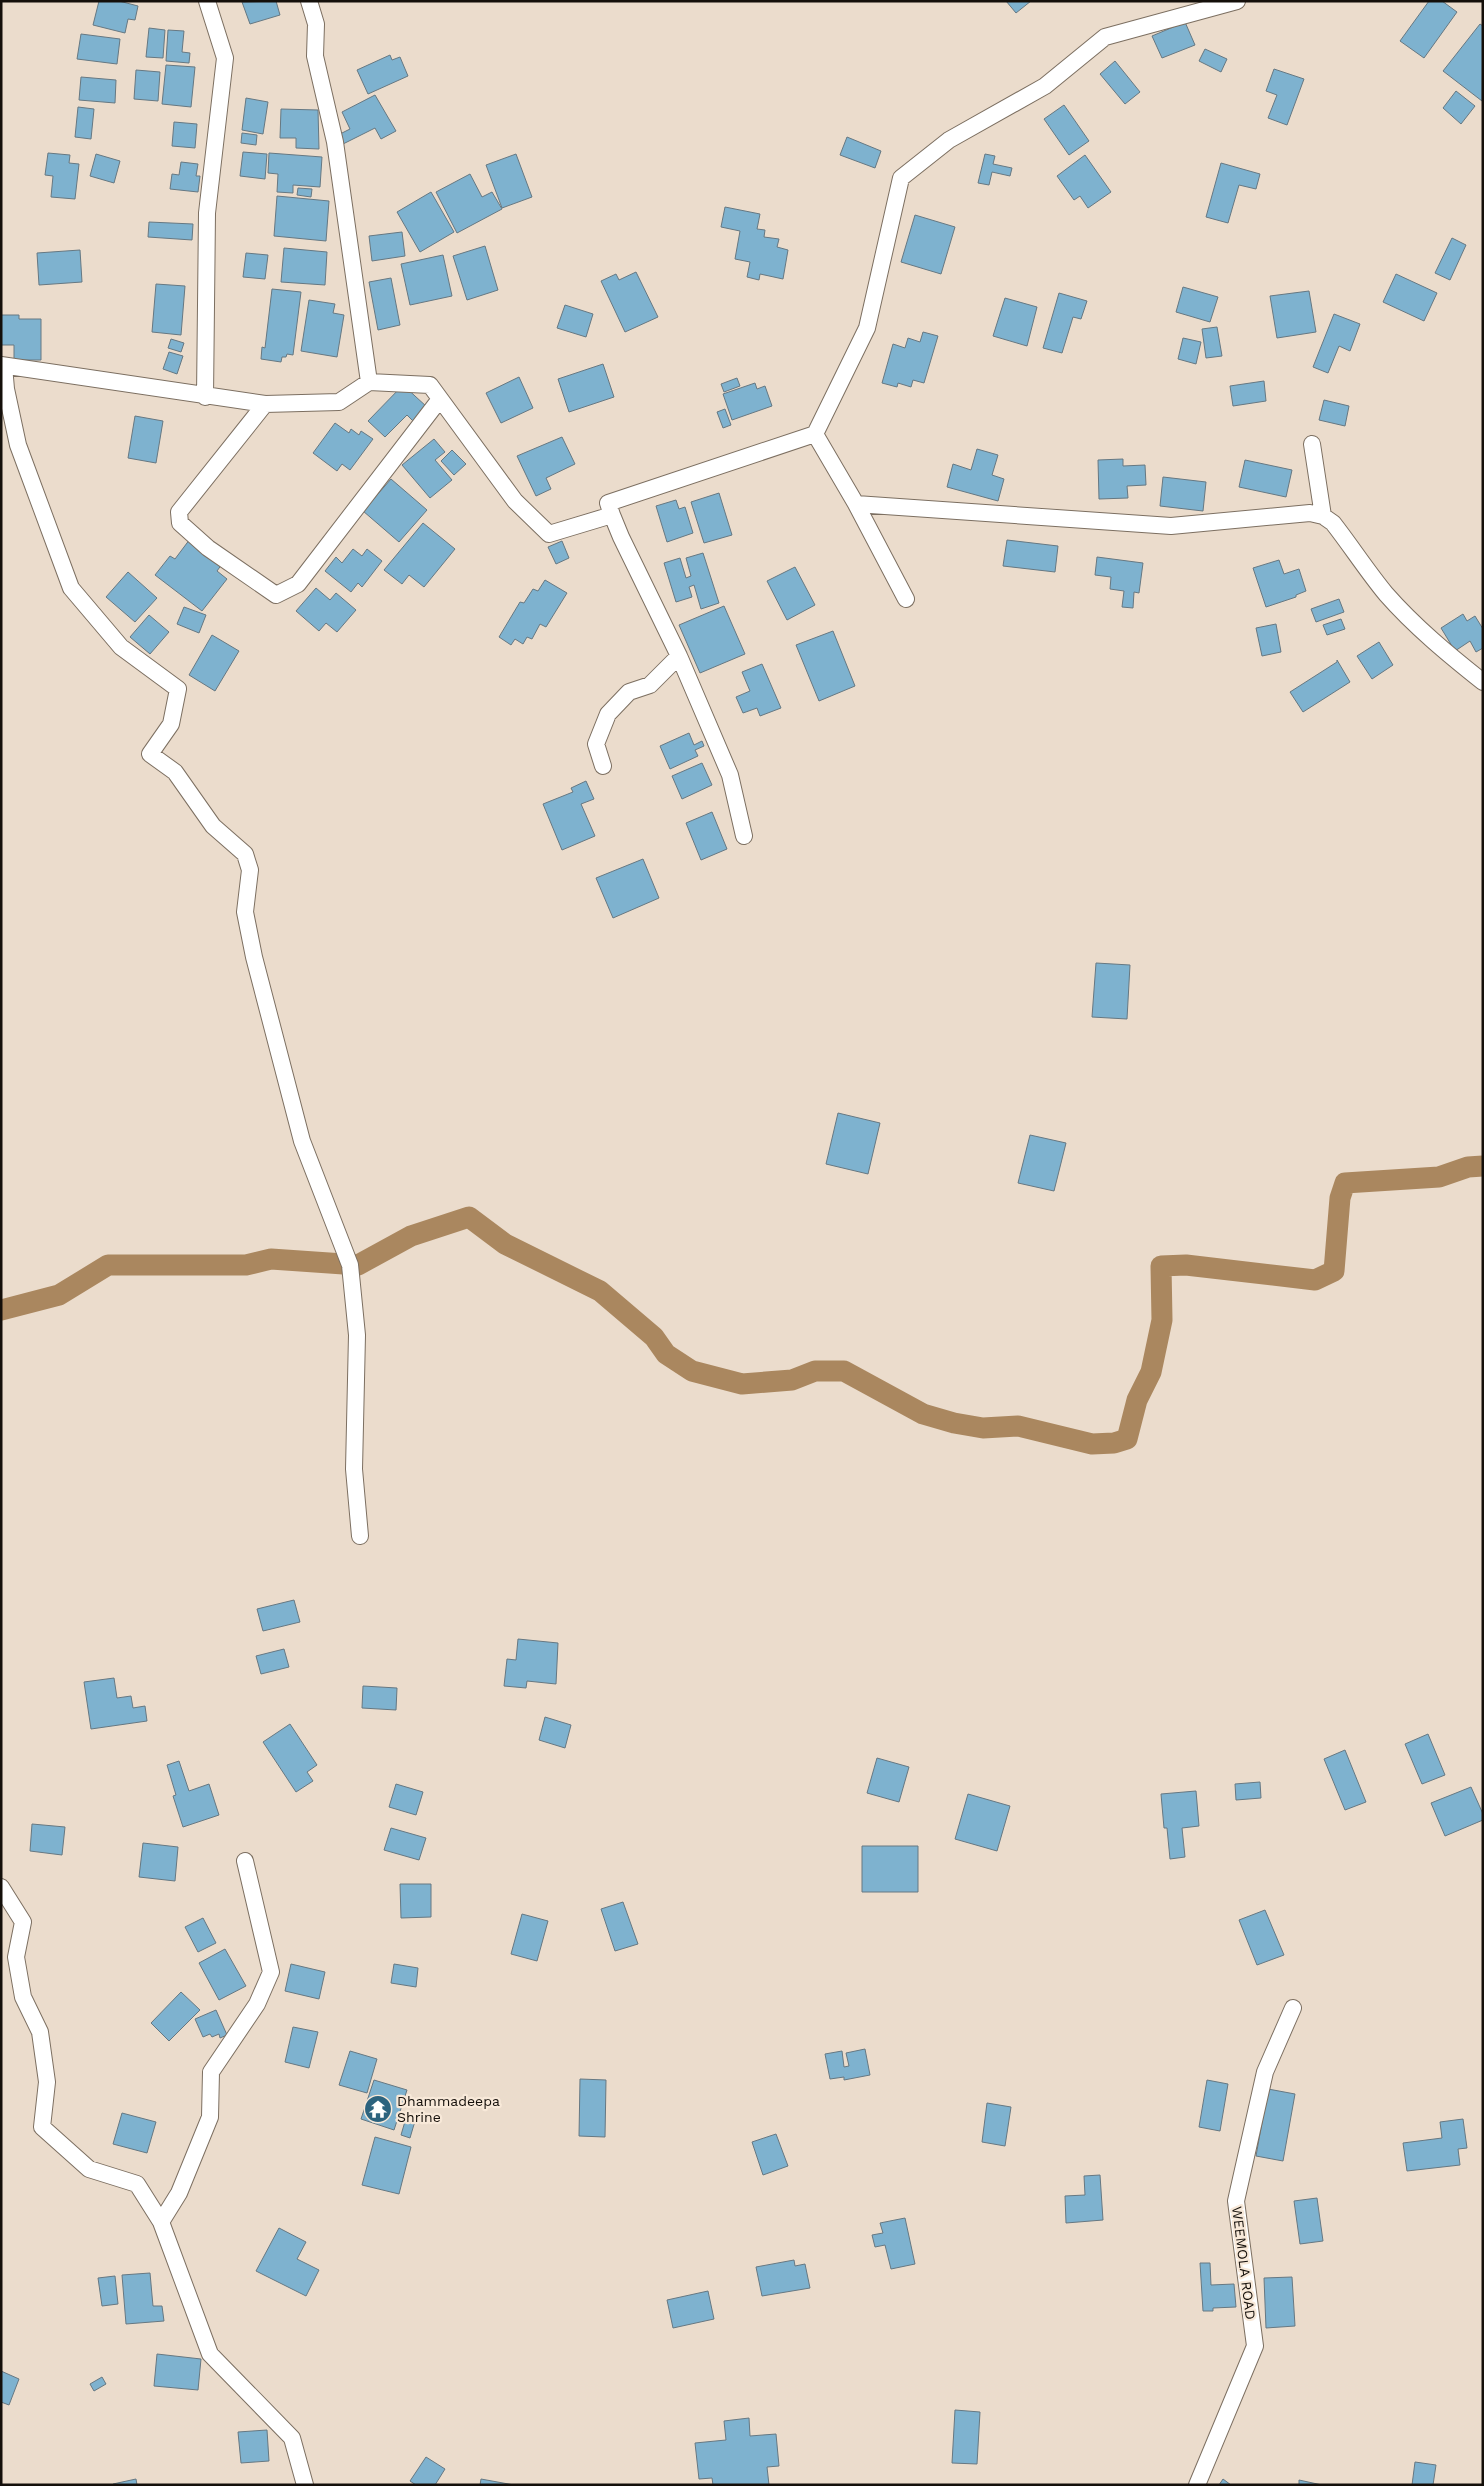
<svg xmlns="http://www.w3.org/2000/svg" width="1484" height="2486" viewBox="0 0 1484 2486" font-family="'Work Sans',sans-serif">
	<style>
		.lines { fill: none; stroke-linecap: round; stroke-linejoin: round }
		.canal { stroke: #aa875f; stroke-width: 21 }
		.building { fill: #7eb2cf; stroke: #667882 }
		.street-casing { stroke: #7c6f61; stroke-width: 18 }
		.street { stroke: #fff; stroke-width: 16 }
		.labels { text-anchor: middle; stroke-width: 4.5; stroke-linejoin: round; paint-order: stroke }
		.poi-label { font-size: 14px; fill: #140f0a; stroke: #f8e9d9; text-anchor: start }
		.street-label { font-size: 14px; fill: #140f0a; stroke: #f8e9d9 }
	</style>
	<rect width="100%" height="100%" fill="#ebdccc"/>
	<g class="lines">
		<path class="canal" d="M1,1310L59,1295L108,1265H246L271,1259L358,1265L411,1236L469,1217L505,1244L600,1291L654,1337L666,1354L692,1371L742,1384L792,1380L815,1371H844L923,1414L954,1423L983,1428L1018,1426L1092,1444L1114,1443L1127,1439L1137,1400L1151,1372L1162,1320L1161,1266L1186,1265L1315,1280L1334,1271L1340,1198L1345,1183L1439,1177L1468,1167L1483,1166"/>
	</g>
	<path class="building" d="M99,1H119L138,6L135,20L128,19L125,33L93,25Z
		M276,1L280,15L250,24L242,2Z
		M1006,1H1031L1016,13Z
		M1429,1H1442L1457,12L1424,58L1400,41Z
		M1185,22L1195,45L1162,58L1152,36Z
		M1480,24L1483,26L1482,101L1443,71Z
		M149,28L165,30L163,58L146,57Z
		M168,30L184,31L182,52L190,53L189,63L166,61Z
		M81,34L120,39L117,64L77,59Z
		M1205,49L1227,59L1221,72L1199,61Z
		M390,55L392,60L400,57L408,76L368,94L357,70Z
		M1115,61L1140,92L1125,104L1100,74Z
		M166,65L195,67L191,107L162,104Z
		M1274,69L1304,79L1287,125L1268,118L1277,95L1266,91Z
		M136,70L160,72L158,101L134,99Z
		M81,77L116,80L115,103L79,100Z
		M1456,91L1475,106L1461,124L1443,108Z
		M375,95L396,131L381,139L375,128L343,144L338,135L350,129L342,112Z
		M246,98L268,102L263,134L242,130Z
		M1064,105L1089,141L1069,155L1044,119Z
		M78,107L94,109L91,139L75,137Z
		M281,109L318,110L319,149L296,148V138H280Z
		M174,122L197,124L195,148L172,146Z
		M242,133L257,135L256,145L241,143Z
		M847,137L881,151L875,168L840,155Z
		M243,152L267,154L265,179L240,176Z
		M48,153L70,155L69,163L79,164L75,199L51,197L53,176L45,175Z
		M269,153L322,157L320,187L293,185V193L277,192L278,174L268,173Z
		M96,154L120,161L114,183L90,176Z
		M516,154L532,197L502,208L486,165Z
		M985,154L995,156L993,164L1012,168L1010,176L992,172L989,185L978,183Z
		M1085,155L1111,192L1088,208L1080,196L1074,200L1057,176Z
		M181,162L198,164L196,176H200L198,192L170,189L172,174L179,175Z
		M1221,163L1260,174L1256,189L1239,185L1228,223L1206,217Z
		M470,174L482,197L492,192L502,209L457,233L436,192Z
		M298,188L312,189L311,197L297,195Z
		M431,192L454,232L420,252L397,212Z
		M277,196L329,201L326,241L274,236Z
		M725,207L760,214L757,229L765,230L764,237L779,239L777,247L788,250L783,279L760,274L759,280L747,277L750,262L735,259L740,231L721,227Z
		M915,215L955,227L941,274L901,262Z
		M149,222L193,224L192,240L148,237Z
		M402,232L405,256L372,261L369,236Z
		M1452,238L1466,245L1450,280L1435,273Z
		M485,246L498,290L467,300L453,256Z
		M284,248L327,252L325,285L281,282Z
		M80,250L82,282L39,285L37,253Z
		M246,253L268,255L265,279L243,277Z
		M443,255L452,296L410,305L401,264Z
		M636,272L658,317L625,332L601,281L616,274L619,280Z
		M1396,274L1437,293L1424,321L1383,302Z
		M391,278L400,325L378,330L369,282Z
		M156,284L185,286L181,335L152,332Z
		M1183,287L1218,297L1210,322L1176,312Z
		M272,289L301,292L293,355L287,354L286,357H282L281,362L261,359L262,347L265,348Z
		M1309,291L1316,332L1277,338L1270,296Z
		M1059,293L1087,301L1081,319L1073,317L1062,353L1043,348Z
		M1005,298L1037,307L1027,346L993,336Z
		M309,300L335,304L333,313L344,315L337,357L301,351Z
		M565,305L593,314L586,337L557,328Z
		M1334,314L1360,324L1350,351L1339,346L1328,373L1313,367Z
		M1,315H19V319H41V360H14V345H1Z
		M1217,327L1222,356L1206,358L1202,329Z
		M923,332L938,336L924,383L913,380L911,387L898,383L897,387L882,383L893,344L905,348L908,338L920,342Z
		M1183,338L1201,342L1196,364L1178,359Z
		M171,339L184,343L181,352L168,348Z
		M169,352L183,356L177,374L163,369Z
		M603,364L614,397L569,412L558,379Z
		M519,377L533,408L501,423L486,393Z
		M737,378L740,386L724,392L721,384Z
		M1264,381L1266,401L1233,406L1230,386Z
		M755,383L757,389L765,386L772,406L732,420L723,394Z
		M403,385L427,407L413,421L407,415L385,437L368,421Z
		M1324,400L1349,406L1345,426L1319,420Z
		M725,409L731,425L723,428L717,412Z
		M135,416L163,421L156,463L128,458Z
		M335,423L349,433L351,429L359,435L361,431L373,439L350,470L342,464L337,471L313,453Z
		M562,437L575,464L546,478L551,489L536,496L517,456Z
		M434,439L445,452L435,460L452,480L430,498L402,465Z
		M977,449L998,455L992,475L1004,479L998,501L947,487L953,464L971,470Z
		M452,450L466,464L454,475L441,461Z
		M1123,459V466L1145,465L1146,485L1127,486L1128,498L1099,499L1098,460Z
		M1245,460L1292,470L1286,497L1239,487Z
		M1163,477L1206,482L1203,511L1160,506Z
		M391,479L427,510L399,542L363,511Z
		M719,493L732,535L704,543L691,502Z
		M676,500L679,509L685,507L693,533L667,542L656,506Z
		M423,523L455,549L424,587L409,575L402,584L384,570Z
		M190,539L222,564L217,571L227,579L202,611L155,575L170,556L175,559Z
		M1007,540L1058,546L1055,572L1003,566Z
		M562,541L569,558L556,564L548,547Z
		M353,549L362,556L367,549L382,561L362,587L358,583L351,592L325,571L336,557L342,563Z
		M703,553L719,603L701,609L694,585L689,587L692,597L676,602L664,563L680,558L686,578L691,576L686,558Z
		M1097,557L1143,563L1139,593L1134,592L1133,608L1122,607L1124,591L1110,589L1111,577L1095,575Z
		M1279,560L1284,574L1299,569L1306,591L1296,595V597L1266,607L1253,568Z
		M795,567L815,605L787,620L767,581Z
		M128,572L157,598L135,622L106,597Z
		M545,580L567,593L546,627L540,624L532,639L527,637L523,644L515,639L511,645L499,637L520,602L524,603L533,589L538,591Z
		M316,588L330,600L336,593L356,610L337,632L326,623L319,631L296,611Z
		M1339,599L1344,612L1316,622L1311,609Z
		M724,606L745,654L700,673L679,625Z
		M184,607L206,615L199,633L177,624Z
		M1463,614L1467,621L1475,616L1483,629V648L1476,652L1470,641L1455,651L1441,628Z
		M149,615L169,632L150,654L130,637Z
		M1341,619L1345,629L1327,635L1323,625Z
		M1276,624L1281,652L1262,656L1256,628Z
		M833,631L855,686L819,701L796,645Z
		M212,635L239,651L215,691L189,675Z
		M1379,642L1393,665L1372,679L1357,656Z
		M1337,660L1350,682L1303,712L1290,692L1337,662Z
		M762,664L781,708L760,716L757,708L743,713L736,697L750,691L742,672Z
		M689,733L694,745L702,741L704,746L695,750L698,756L670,769L660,746Z
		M702,763L712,785L682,799L672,776Z
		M586,781L594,799L581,804L595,836L562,850L543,804L573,792L571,788Z
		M712,812L727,849L701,860L686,823Z
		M643,859L659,898L613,918L596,878Z
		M1096,963L1130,965L1127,1019L1092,1017Z
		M838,1113L880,1123L868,1174L826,1164Z
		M1030,1135L1066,1143L1054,1191L1018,1183Z
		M294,1600L300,1622L263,1631L257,1609Z
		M518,1639L558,1643L556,1684L527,1681L526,1688L504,1686L507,1659L516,1660Z
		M284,1649L289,1667L261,1674L256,1656Z
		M114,1678L117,1698L131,1696L133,1708L145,1706L147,1721L91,1729L84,1682Z
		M363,1686L397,1688L396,1710L362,1708Z
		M545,1717L571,1725L565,1748L539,1740Z
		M290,1724L317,1765L307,1772L313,1781L296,1792L263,1742Z
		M1428,1734L1445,1775L1422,1784L1405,1744Z
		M1345,1750L1366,1802L1345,1810L1324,1759Z
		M877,1758L909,1767L899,1802L867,1793Z
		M179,1761L189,1791L209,1784L219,1815L183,1827L173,1796L176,1795L167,1765Z
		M1260,1782L1261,1798L1236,1800L1235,1784Z
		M396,1784L423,1792L416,1815L389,1807Z
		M1471,1787L1483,1814V1820L1445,1836L1431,1803Z
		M1196,1791L1199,1826L1182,1828L1185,1857L1170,1859L1167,1828H1164L1161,1794Z
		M968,1794L1010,1806L997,1851L955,1839Z
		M32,1824L65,1827L62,1855L30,1851Z
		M391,1828L426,1838L419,1860L384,1850Z
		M143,1843L178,1847L175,1881L139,1877Z
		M862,1846H918V1892H862Z
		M400,1884H431V1917L401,1918Z
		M623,1902L638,1944L615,1951L601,1909Z
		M1265,1910L1284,1955L1257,1965L1239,1920Z
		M522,1914L548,1921L537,1961L511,1954Z
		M203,1918L216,1943L198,1952L185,1927Z
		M225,1949L246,1986L219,2000L199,1963Z
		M291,1964L325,1972L319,1999L285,1991Z
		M394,1964L418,1968L416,1987L391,1983Z
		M181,1992L200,2010L169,2041L151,2023Z
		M216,2010L227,2035L220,2038L219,2034L212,2037L210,2034L203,2037L195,2019Z
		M293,2027L318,2032L309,2068L285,2062Z
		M865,2049L870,2075L844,2080V2077L830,2079L825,2054L842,2051L844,2067L849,2066L846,2053Z
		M350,2051L377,2059L367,2093L339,2085Z
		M580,2079L606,2080L605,2137L579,2136Z
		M374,2080L407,2090L394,2130L361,2119Z
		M1207,2080L1228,2084L1220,2131L1199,2127Z
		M1268,2089L1295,2094L1283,2161L1256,2156Z
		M987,2103L1011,2107L1005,2146L982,2142Z
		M122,2113L156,2122L147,2153L113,2144Z
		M406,2118L415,2121L410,2138L401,2135Z
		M1463,2119L1467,2148L1458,2149L1460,2165L1407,2171L1403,2143L1442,2138L1440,2122Z
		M776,2134L788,2166L763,2175L752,2142Z
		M375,2137L411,2147L399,2194L362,2185Z
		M1100,2175L1103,2220L1066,2223L1065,2196L1085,2195L1084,2176Z
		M1317,2198L1323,2241L1300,2244L1294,2201Z
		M905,2218L915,2264L891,2269L885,2245L875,2247L872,2235L883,2233L880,2223Z
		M279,2228L306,2242L297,2259L319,2270L306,2296L256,2271Z
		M794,2260L795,2266L805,2264L810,2288L762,2296L756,2267Z
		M1200,2263H1210L1211,2285L1234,2284L1236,2307L1213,2308V2311H1203Z
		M150,2273L153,2306H162L164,2321L126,2324L122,2275Z
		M115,2276L118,2304L102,2306L98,2278Z
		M1292,2277L1295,2326L1266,2328L1264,2278Z
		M708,2291L714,2319L673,2328L667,2300Z
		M157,2354L201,2359L198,2390L154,2386Z
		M1,2371L19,2379L9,2405L1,2402Z
		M102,2377L106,2384L94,2391L90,2384Z
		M955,2410L980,2412L977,2464L952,2463Z
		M749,2418L750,2436L776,2434L779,2466L767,2467L769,2485H713L712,2478L699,2479L695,2443L726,2440L724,2421Z
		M267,2430L269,2461L241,2463L238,2432Z
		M426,2457L445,2469L435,2485H416L410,2481Z
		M1415,2462L1436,2465L1433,2485H1412Z
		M136,2479L137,2485H114L113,2484Z
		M481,2479L514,2485H480Z
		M1223,2479L1231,2485H1219Z
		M1299,2480L1322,2485H1299Z"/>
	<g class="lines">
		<g class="street-casing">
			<path id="street" d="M309,1L316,24L315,56L335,142L369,382
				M1,365L265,404L339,402L369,382L430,385L515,501L549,534L612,515L608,503L815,434L856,504L1171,526L1310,513L1323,516L1333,523C1351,546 1367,571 1386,594C1415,627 1449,655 1483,682
				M4,366L6,389L18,445L71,588L121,647L178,689L171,724L150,754L175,772L213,826L245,854L250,870L245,912L254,957L302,1141L350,1265L357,1335L354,1469L360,1536
				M205,397L207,213L225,58L207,1
				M265,404L179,512L180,523L208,548L276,595L298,584L440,399
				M815,434L867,328L901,178L949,140L1045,86L1105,37L1237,1
				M1312,444L1323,516
				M856,504L906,599
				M612,515L621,537L679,656L730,775L744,836
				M603,766L596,744L608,714L629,692L650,685L679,656
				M1,1887L23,1922L16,1957L23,1997L40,2032L47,2082L42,2127L89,2169L137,2184L161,2222L210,2354L292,2438L305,2485
				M161,2222L179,2193L210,2117L211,2072L257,2004L271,1972L245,1861
				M1197,2485L1255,2346L1236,2201L1265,2072L1293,2008"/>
		</g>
		<use href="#street" class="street"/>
	</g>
	<defs>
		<g id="temple-disc" transform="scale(1.4375)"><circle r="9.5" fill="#2c637e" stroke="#f8e9d9"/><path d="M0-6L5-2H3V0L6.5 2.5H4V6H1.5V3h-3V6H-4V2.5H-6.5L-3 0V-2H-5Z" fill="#fff"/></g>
	</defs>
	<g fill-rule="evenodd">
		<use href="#temple-disc" x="378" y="2109"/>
	</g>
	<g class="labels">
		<g class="poi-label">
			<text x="397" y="2106">Dhammadeepa<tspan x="397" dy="16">Shrine</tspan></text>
		</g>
		<g class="street-label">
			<text transform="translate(1244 2263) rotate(83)" y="5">WEEMOLA ROAD</text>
		</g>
	</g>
	<rect width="1484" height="2486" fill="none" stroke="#140f0a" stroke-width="5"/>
</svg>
